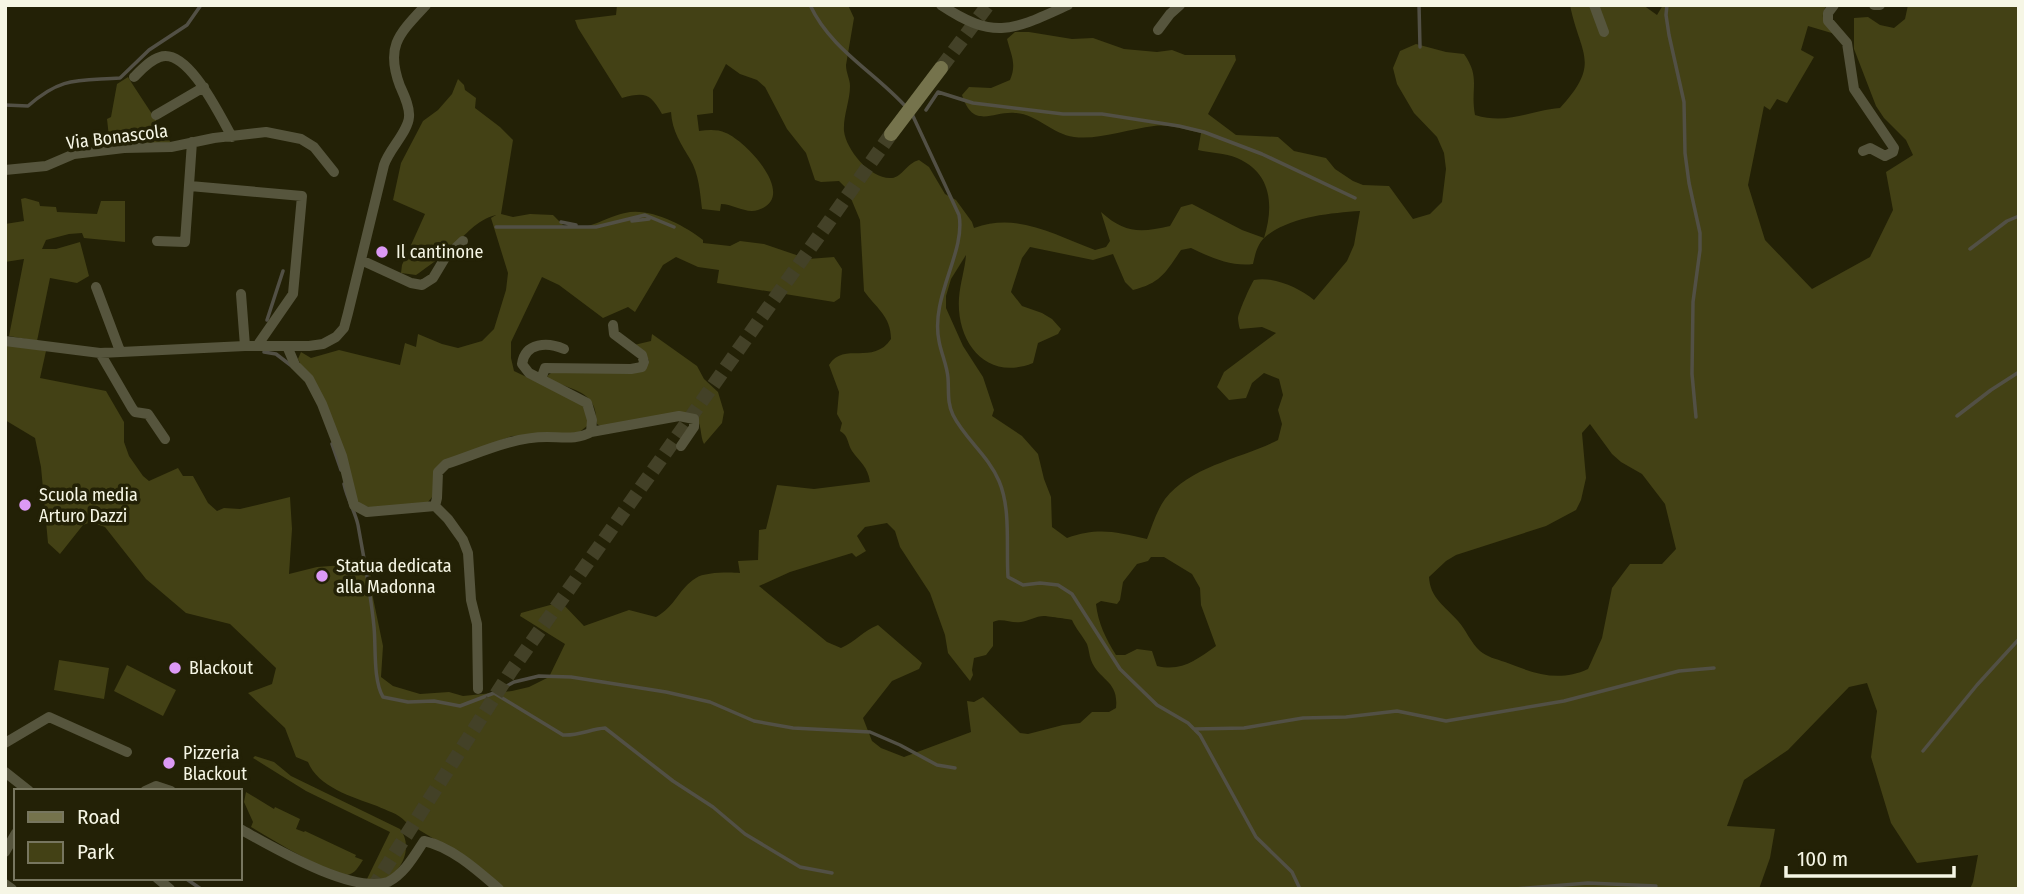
<svg xmlns="http://www.w3.org/2000/svg" width="2024" height="894" viewBox="0 0 2024 894" font-family="'Fira Sans Condensed',sans-serif">
	<style>
		.green { fill: #434115; fill-rule: evenodd }
		.lines { fill: none; stroke-linecap: round; stroke-linejoin: round }
		.stream { stroke: #525045; stroke-width: 3.5 }
		.secondary-tunnel { stroke: #434127; stroke-width: 14; stroke-dasharray: 14 7; stroke-linecap: butt }
		.street { stroke: #56553d; stroke-width: 10 }
		.secondary { stroke: #75734c; stroke-width: 14 }
		.poi-dot { fill: #dc99f5; stroke: #232106; stroke-width: 2.5 }
		.labels { text-anchor: middle; stroke-width: 7; stroke-linejoin: round; paint-order: stroke }
		.street-label { font-size: 18px; fill: #f6f6e5; stroke: #232106 }
		.poi-label { font-size: 18px; fill: #f6f6e5; stroke: #232106; text-anchor: start }
	</style>
	<rect width="100%" height="100%" fill="#232106"/>
	<path class="green" d="M617,5H848L854,18L846,65C846,73 850,79 850,86C850,101 843,116 844,131C846,150 871,180 892,178C902,177 907,163 919,160L929,167L945,194L956,200L972,222L974,228C1018,212 1054,235 1095,250L1106,247L1110,241L1101,212C1124,233 1140,233 1170,226L1181,207L1192,204L1242,230L1264,238C1274,206 1272,173 1237,158C1225,153 1210,153 1198,150L1201,133C1186,130 1170,124 1154,126C1128,129 1100,140 1074,137C1052,134 1037,114 1015,113C993,111 973,130 962,95L969,87L991,88L1010,80C1017,64 1011,55 1007,39L1015,32H1029L1072,39L1093,38L1124,49L1157,52L1172,50L1185,55H1235L1236,60L1208,114L1236,135L1278,137L1294,151L1326,158L1335,169L1353,181L1363,185L1389,186L1413,219L1430,214L1442,202L1446,169L1444,153L1437,137L1414,113L1397,84L1393,68L1400,51L1416,44L1446,52L1464,54C1481,78 1470,88 1475,115C1508,125 1527,111 1560,108C1602,62 1580,55 1570,5H1643L1657,15L1663,5H1827C1818,18 1825,25 1835,34L1808,26L1801,50L1814,57L1787,103L1777,99L1770,110L1764,106L1748,185L1765,240L1812,289L1870,257L1893,210L1886,172L1913,155L1906,140L1884,118L1876,106L1854,49V18L1868,17L1880,25L1894,28L1905,19L1908,5H2019V889H1970L1973,882L1978,855L1917,863L1891,823L1871,757L1877,711L1867,683L1849,687L1788,750L1744,780L1727,826L1775,829L1770,858L1759,889H504L454,851L406,822C398,813 387,811 377,806C352,797 318,787 308,762L296,757L285,728L248,693L272,684L276,668L230,624L186,613L146,579L105,527L91,522L83,525L60,554L48,543L41,467L35,438L5,420V344L46,351L40,378L106,391L124,422V442L129,456L143,476L149,481L178,468L183,476H193L208,503L217,511L224,508L240,509L290,497L292,529L289,574L317,567L344,565L370,567L372,593L383,646L381,677L393,686L420,694L449,692L463,696L512,691L529,687L549,677L565,644L520,616L521,613L561,602L584,626L629,610L656,617C675,607 679,588 696,578C704,572 730,572 740,573L738,561L758,560L759,530L766,529L777,485L814,489L870,482C868,467 860,462 852,451C847,443 849,436 840,431L842,423L837,414L839,392L829,365C844,341 873,366 891,339C891,316 876,308 864,291L860,220L847,189L839,181L821,182L815,180L806,153L787,129L765,87L757,80L740,74L726,64L713,90V113L697,115L699,131C708,130 717,129 726,133C746,141 799,197 758,210C746,214 733,204 721,204L720,211L702,209C700,192 699,174 690,159C681,144 672,131 671,112L662,114C650,93 645,92 622,98L578,28L575,20L616,15ZM1360,211L1354,245L1347,261L1314,300C1299,288 1274,276 1254,280C1250,286 1239,311 1238,318C1238,320 1239,327 1240,329L1262,327L1276,333L1224,372L1217,387L1229,400L1246,398L1252,383L1264,373L1279,379L1283,395L1278,410L1282,424L1278,440C1243,458 1190,466 1165,499C1157,510 1152,526 1147,539C1115,532 1099,527 1067,538L1052,527L1051,497L1044,479L1038,454L1022,436L992,416L994,410L983,377L963,346L946,308V296L951,279L966,255C965,269 960,283 959,298C956,342 986,382 1033,363L1038,343L1058,334L1061,329L1052,319L1042,313L1022,306L1011,292L1022,258L1030,247L1093,260L1113,254L1125,282L1133,290C1161,283 1166,272 1181,250L1191,248C1209,257 1232,267 1253,264C1255,255 1257,245 1264,238C1288,217 1329,213 1360,211ZM1590,424L1612,454L1621,462L1642,474L1665,504L1676,549L1662,564H1630L1612,588L1602,638L1588,669C1558,683 1533,673 1505,662C1496,659 1487,657 1480,651C1471,643 1466,630 1458,621C1445,606 1430,598 1429,577L1446,561L1456,555L1546,526L1576,510L1581,500L1586,478L1582,433ZM887,523L895,531L900,547L930,593L945,635L948,653L970,681L973,675L972,670L974,658L986,655L993,646V622C1002,617 1011,624 1021,622C1028,621 1036,616 1044,616C1045,616 1070,619 1072,620C1076,629 1082,635 1087,644C1089,649 1089,655 1091,660C1099,681 1119,680 1116,708L1109,712H1092L1080,723L1063,725L1028,734L1020,733L983,697L974,702L967,701L971,732L904,757L881,748L872,741L863,718L892,681L919,669L922,663L878,625C863,631 855,642 841,648L827,642L759,586L790,572L852,553L856,557L866,551L857,536L865,527ZM1151,557H1164L1192,574L1200,588L1201,605L1216,646C1196,660 1182,672 1157,666L1152,651L1137,649L1125,655H1116C1106,639 1098,623 1096,604L1101,601L1117,604L1120,600L1123,582L1137,564L1148,561Z
		M128,77L133,85L171,143L110,146L107,119L111,117L117,84Z
		M458,79L464,85L465,90L476,98L475,108L500,127L513,140L501,214L513,217L530,214L553,215L566,228C594,229 600,219 625,213C649,207 684,225 703,240V243L730,246L740,241L764,244L808,259L834,257L842,269L840,298L834,302L717,283L719,270L698,267L676,257L663,265L635,312L628,307L603,318L559,285L542,277L511,342V358L514,371L583,404L588,419L587,426L577,434L512,436L447,460L433,496L428,502C407,505 375,516 357,501L343,454L298,359L301,352L311,358L339,350L400,365L405,343L416,347L418,334L442,344L458,348L482,341L494,329L506,290L508,273L491,218L496,215C476,220 466,235 451,248C441,257 430,265 419,273L416,275L401,273L402,265L425,214L393,200L401,163L423,121L438,110L452,94Z
		M25,198L39,202L40,206L56,207L57,212L97,214L101,201H125V242L84,238L82,233L69,234L46,240L42,249H56L80,242L89,276L77,283L50,278L37,341L9,336L24,259L5,262V224L24,221L21,199Z
		M652,334L697,366L704,379L718,392L724,412L722,423L704,444C700,436 702,427 697,419L602,427L597,424C596,418 596,412 594,407C588,390 564,387 550,380L547,376L551,373H581L648,365L649,360L634,345L651,341Z
		M59,660L109,668L104,699L54,690Z
		M127,665L176,690L163,716L114,691Z
		M255,756L274,762L291,776L400,829C414,846 402,876 379,880C375,880 371,879 367,879L390,832L306,791L253,758Z
		M246,792L274,809L275,807L300,819L296,829L304,832L305,831L356,855L355,857L363,860C359,866 355,874 347,875C331,876 268,837 251,827L253,822L244,802Z"/>
	<g class="lines">
		<path class="stream" d="M810,5C831,50 875,72 907,108
			M1419,5L1420,47
			M1667,5L1666,15L1669,35L1684,102L1685,153L1689,183L1700,233V250L1693,302L1692,374L1696,417
			M5,105L28,106C62,76 78,81 120,78L149,50L187,25L201,5
			M926,110L938,92L973,103L1063,114H1102L1179,126L1204,132L1262,154L1355,198
			M912,114L959,215C966,252 930,297 939,341C941,353 947,365 948,378C949,391 947,403 953,415C965,439 988,455 999,481C1011,509 1006,546 1008,577L1023,585L1040,583L1058,585L1072,594L1120,669L1157,705L1188,723L1200,735L1256,837L1292,872L1300,889
			M632,221L649,219
			M561,222L576,225
			M496,227H596L645,215L674,227
			M1970,249L2007,221L2019,216
			M267,320L283,271
			M264,352L276,354L293,367
			M1957,416L1991,390L2019,372
			M332,444L341,470
			M344,484C347,499 355,511 358,525C364,559 371,594 374,627C376,647 373,680 383,697L408,702L434,701L460,706L494,693L514,682L539,676L571,677L666,692L710,702L754,721L793,728L870,732L900,745L937,765L955,768
			M494,693L563,735C578,736 591,729 605,728L673,781L713,807L745,834L800,867L832,873
			M1194,729L1244,728L1303,718L1346,717L1397,711L1446,721L1564,701L1679,671L1714,668
			M1923,751L1977,685L2019,639
			M185,878L201,889
			M1361,889H1384
			M1515,889L1588,883L1656,886"/>
		<path class="secondary-tunnel" d="M941,68L988,5
			M372,889L511,671L891,134"/>
		<path class="street" d="M941,5C995,41 1013,30 1068,5
			M1594,5L1604,32
			M1834,5L1828,13V21L1847,43L1854,89L1894,148L1893,152L1885,156L1870,148L1863,151
			M1874,5H1880
			M1158,30L1170,14L1180,5
			M134,77C141,70 150,60 160,57C188,47 221,118 232,137
			M156,115L204,87
			M5,170L46,166L74,154L124,148L171,147L214,138L266,132L301,139L314,147L334,172
			M190,186L302,196L293,294L257,346
			M157,241L185,242L192,142
			M361,260L411,283L422,285L433,278L445,258L463,241
			M96,287L120,351
			M241,294L245,346
			M5,341L100,353L245,346H309L323,344L336,337L344,328L348,313L384,165C389,149 408,132 409,117C410,107 404,95 400,86C385,46 399,34 426,5
			M287,346L295,365L309,379L322,404L342,456L354,505L367,512L435,506L448,519L463,540L468,553L471,600L477,624L478,689
			M100,353L132,408L135,412L148,414L165,439
			M541,379L545,368L631,369L642,367L644,362L642,355L614,334L613,325
			M591,432L679,416L694,419V427L681,446
			M435,506L437,498L438,472L446,464C480,453 511,437 547,437C562,437 578,440 591,432L592,420L587,403L529,373L522,364C525,342 548,342 564,349
			M5,743L49,717L127,752
			M5,772L29,791
			M145,791L156,786L171,791
			M240,829C273,847 351,894 388,882C405,873 414,856 424,841C452,847 478,871 499,889
			M5,852L16,833
			M157,878L170,889
			M5,884L12,889"/>
		<path class="secondary" d="M891,134L941,68"/>
	</g>
	<g class="poi-dot">
		<circle cx="382" cy="252" r="7"/>
		<circle cx="25" cy="505" r="7"/>
		<circle cx="322" cy="576" r="7"/>
		<circle cx="175" cy="668" r="7"/>
		<circle cx="169" cy="763" r="7"/>
	</g>
	<g class="labels">
		<g class="street-label">
			<text transform="translate(117 137) rotate(-7)" y="6">Via Bonascola</text>
		</g>
		<g class="poi-label">
			<text x="396" y="258">Il cantinone</text>
			<text x="39" y="501">Scuola media<tspan x="39" dy="21">Arturo Dazzi</tspan></text>
			<text x="336" y="572">Statua dedicata<tspan x="336" dy="21">alla Madonna</tspan></text>
			<text x="189" y="674">Blackout</text>
			<text x="183" y="759">Pizzeria<tspan x="183" dy="21">Blackout</tspan></text>
		</g>
	</g>
	<rect width="2024" height="894" fill="none" stroke="#f6f6e5" stroke-width="14"/>
	<rect x="14" y="789" width="228" height="91" fill="#232106" stroke="#77765f" stroke-width="2"/>
	<rect x="28" y="812" width="35" height="10" fill="#75734c" stroke="#77765f" stroke-width="2"/>
	<text x="77" y="824" font-size="21" fill="#f6f6e5">Road</text>
	<rect x="28" y="842" width="35" height="21" fill="#434115" stroke="#77765f" stroke-width="2"/>
	<text x="77" y="859" font-size="21" fill="#f6f6e5">Park</text>
	<path d="M1786 866v10h168v-10" fill="none" stroke="#f6f6e5" stroke-width="3.5"/>
	<text x="1797" y="866" font-size="21" fill="#f6f6e5" stroke="#232106" stroke-width="5" paint-order="stroke">100 m</text>
</svg>
